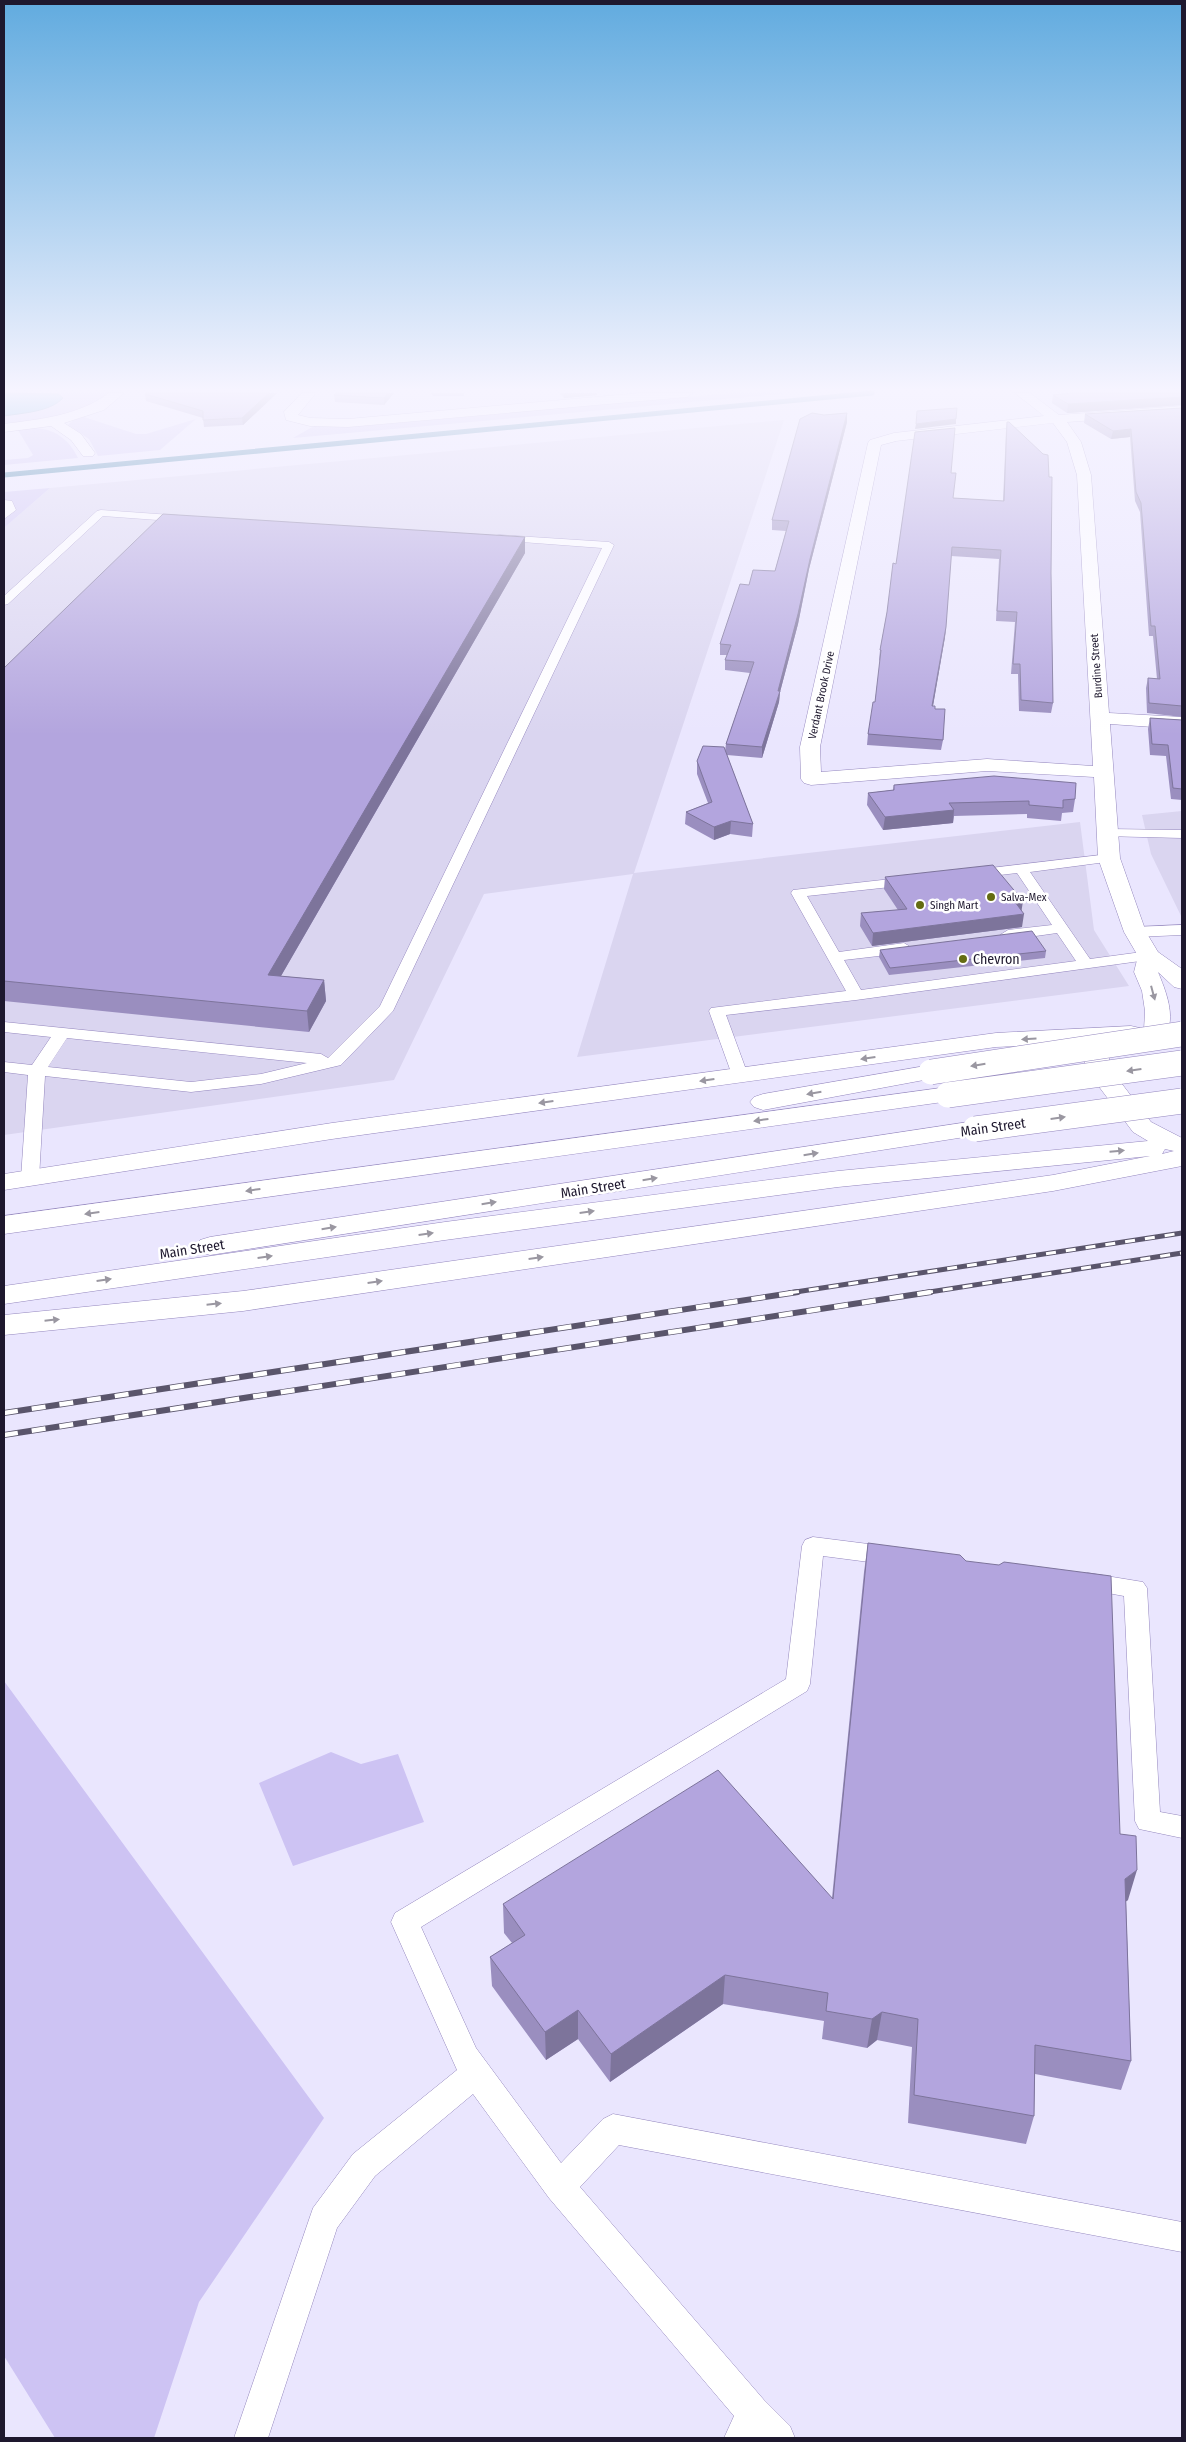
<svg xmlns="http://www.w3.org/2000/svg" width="1186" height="2442" viewBox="0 0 1186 2442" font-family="'Fira Sans Condensed',sans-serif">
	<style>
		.built { fill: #dad5f0 }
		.green { fill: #cdc3f3 }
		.water { fill: #379dd1; stroke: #3075a0 }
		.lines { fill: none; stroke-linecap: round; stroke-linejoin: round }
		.stream { stroke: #3075a0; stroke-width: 5 }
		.lane-casing { stroke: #9487be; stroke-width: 1 }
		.street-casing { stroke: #9487be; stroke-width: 1 }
		.highway-casing { stroke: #9487be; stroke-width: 1 }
		.lane { fill: #fff; fill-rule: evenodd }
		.street { fill: #fff; fill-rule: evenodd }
		.highway { fill: #fff; fill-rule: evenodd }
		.rail-far1-casing { stroke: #5a556b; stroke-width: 5 }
		.rail-casing { stroke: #5a556b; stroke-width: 6 }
		.rail-far1 { stroke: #fff; stroke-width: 3; stroke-dasharray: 10; stroke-linecap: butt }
		.rail { stroke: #fff; stroke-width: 4.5; stroke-dasharray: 14; stroke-linecap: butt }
		.highway-bridge-casing { stroke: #9487be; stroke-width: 26; stroke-linecap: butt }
		.highway-bridge { stroke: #fff; stroke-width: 25 }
		.wall { fill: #9a8ebf }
		.shaded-wall { fill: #7d749b }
		.building { fill: #b3a5de; stroke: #7d749b }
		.oneway { fill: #9a97a1 }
		.poi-dot { fill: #646c12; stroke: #fff; stroke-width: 2 }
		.labels { text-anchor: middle; stroke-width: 5; stroke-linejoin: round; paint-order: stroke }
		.far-street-label { font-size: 11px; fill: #1e182e; stroke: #fff }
		.far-poi-label { font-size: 11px; fill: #1e182e; stroke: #fff; text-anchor: start }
		.poi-label { font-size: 14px; fill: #1e182e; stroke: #fff; text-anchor: start }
		.street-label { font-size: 14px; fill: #1e182e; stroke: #fff }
	</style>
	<rect width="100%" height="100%" fill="#eae6fe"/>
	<path class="built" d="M784,420L634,873L1080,822L1094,930L1129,986L577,1057L633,874L484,894L394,1080L4,1135V528L50,488Z
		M1182,811V918L1151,854L1142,815Z"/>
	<path class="green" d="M4,393H113C81,414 41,422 4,426Z
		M733,393H791L293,438L314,426H364Z
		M84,417L136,434H146L196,419L160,450L98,456L89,439L68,425L72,421Z
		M33,428C54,428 69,439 78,458L4,465V460L28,458L33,455L18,430Z
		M50,488L4,528V492Z
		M4,1681L324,2118L199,2302L154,2438H55L4,2356Z
		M331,1752L361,1764L398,1754L424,1822L293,1866L259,1783Z"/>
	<path class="water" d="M4,393L58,394L63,398C50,412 22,413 4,416Z"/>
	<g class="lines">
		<path class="stream" d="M4,475L872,393"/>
		<g class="lane-casing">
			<path id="lane" d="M4,500L12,501L16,510L4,519Z
				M101,510L185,516L190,519L185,522L103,516L8,604L4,605V596L97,511Z
				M500,535L609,542L614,545L393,1011L341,1065L261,1084L191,1092L45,1076L39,1178L36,1182H24L21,1178L28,1075L4,1072V1062L32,1065L51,1037L4,1032V1022L321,1054L328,1058L380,1006L602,548L496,540V536ZM67,1038L307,1063L261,1074L191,1082L48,1067Z
				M1107,829L1182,830V838L1102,836L1100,833L1102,830Z
				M1109,854L1114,855L1116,858L1114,861L1030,872L1090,959L1149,951L1155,953L1157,956L1155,959L856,1000L726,1015L748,1075L746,1079H734L732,1075L709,1011L711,1008L846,991L791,893L793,890L909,877L916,881L909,885L807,896L839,952L904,943L912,948L904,953L844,960L861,990L1076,961L1057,933L1008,940L1000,935L1008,930L1052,925L1017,873L974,878L967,874L974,870Z
				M1182,925V935L1135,937L1127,932L1135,927Z
				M813,1537L892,1547L900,1550L903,1556L900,1562L892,1565L823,1556L810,1684L807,1691L421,1927L476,2048L561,2163L603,2119L613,2114L1182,2222V2252L619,2145L580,2187L764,2400L790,2426L795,2438H724L734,2416L549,2198L473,2094L375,2176L337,2228L268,2438H234L313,2208L353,2154L457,2070L391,1922L395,1913L786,1679L802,1546L805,1540Z
				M1088,1573L1143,1582L1147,1588L1160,1812L1182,1816V1838L1139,1829L1135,1821L1124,1596L1080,1588L1076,1582L1080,1576Z"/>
		</g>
		<g class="street-casing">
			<path id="street" d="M109,393H124L104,410L64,423L81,434L95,453L93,456H83L71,440L51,426L4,432V424C41,419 78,416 109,393Z
				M302,393H316L298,415L310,418L348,419L641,393H693L687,397L348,427L310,426L286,420L284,412Z
				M1015,393H1030L1059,415L1182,406V414L1067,422L1081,442L1091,475L1109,713L1182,717V729L1110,724L1120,858L1146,932L1158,952L1182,969V989L1174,987L1158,972C1165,989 1177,1018 1165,1035L1156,1037L1147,1035L1144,1030L1145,1011L1142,991L1134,972L1138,956L1124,932L1098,858L1094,777L987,771L811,785L804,783L801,779L800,747L868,443L870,440L894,433L1044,416ZM1053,423L1067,442L1077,475L1093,766L987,759L821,772L820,747L881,445L896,441Z"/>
		</g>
		<g class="highway-casing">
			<path id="highway" d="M1131,1026L1140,1028L1143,1033L1140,1038L1118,1045L1109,1054V1067L1151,1122L1182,1138V1166L1053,1191L243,1311L4,1335V1315L243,1291L1053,1175L1150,1156L838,1187L445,1240L4,1304V1286L445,1222L838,1171L1148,1141L1133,1132L1085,1068V1053L1094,1042L996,1047L332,1139L4,1190V1174L332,1123L996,1033ZM1165,1149L1174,1151L1158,1155L1162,1154Z
				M931,1065L940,1067L943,1072L940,1077L763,1110L754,1107L750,1102L754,1097L763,1094Z
				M948,1087L957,1090L961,1095L957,1100L4,1234V1216Z
				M975,1121L984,1124L988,1129L984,1134L210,1255L200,1252L196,1246L200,1240L210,1237Z"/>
		</g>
		<use href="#lane" class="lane"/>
		<use href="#street" class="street"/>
		<use href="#highway" class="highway"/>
		<g class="rail-far1-casing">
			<path id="rail-far1" d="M789,1293L1182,1233
				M923,1293L1182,1253"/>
		</g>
		<g class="rail-casing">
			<path id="rail" d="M4,1413L798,1292
				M4,1435L931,1292"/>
		</g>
		<use href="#rail-far1" class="rail-far1"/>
		<use href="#rail" class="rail"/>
		<g class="highway-bridge-casing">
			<path id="highway-bridge" d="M931,1072L1182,1034
				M948,1095L1182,1063
				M975,1129L1182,1101"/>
		</g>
		<use href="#highway-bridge" class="highway-bridge"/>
	</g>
	<path class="wall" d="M147,393H277L243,425L204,427L203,418L146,401L145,394Z
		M394,393L384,405L335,402L334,395Z
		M431,393H464V396H433Z
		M560,393H597V395L564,398Z
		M1182,393V405L1067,413L1052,403L1053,395Z
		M1182,408V717L1147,713L1146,688L1148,678L1157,679L1153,636H1149L1140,512L1135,501L1130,437L1111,439L1084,423L1085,414Z
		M847,413V422L809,569L798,624L780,692L779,702L762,758L727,755L753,824L752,837L730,834L714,840L685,824L686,812L708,803L697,774V761L725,751L726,744L750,673L725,670V660L727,655H720V644L749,585L775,571L786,531L772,530V520L824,415Z
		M1007,422L1051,573L1053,703L1051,713L1019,711L1018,674H1011L1015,622L996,621L999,559L951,556L945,637L933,706L935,709L943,740L941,750L867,745L868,734L875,702L880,661L879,660L880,650L887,612L896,564L951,473L953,498L1003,501L1006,430Z
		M525,537V553L281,976L324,980L326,1001L309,1032L4,1001V668Z
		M1150,718L1182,720V800L1171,799L1166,756L1150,755L1148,729Z
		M894,785L1075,799L1073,812L1062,813L1061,821L1027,818V814L954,816L953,823L883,830L867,805L868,793L893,790Z
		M885,877L1021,910L1022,927L872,946L860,926L861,913L898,910L884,889Z
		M880,950L1046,951L1045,958L889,975L879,957Z
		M868,1543L1120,1834L1128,1900L1126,1901L1131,2061L1121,2090L1035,2074L1034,2116L1026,2144L908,2123L912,2047L877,2040L867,2048L822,2039L824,2021L723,2004L610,2082L578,2039L546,2060L492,1986L490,1957L512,1943L504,1933L503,1904L832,1898L864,1572Z"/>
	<path class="shaded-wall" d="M269,393H277L243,425L242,418Z
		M388,393H394L384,405V398Z
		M564,393H597V395L564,398Z
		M1182,397V405L1067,413L1068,404Z
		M847,413V422L809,569L798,624L780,692L779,702L762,758V747L778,691L810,559Z
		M956,419V424L915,429L916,424Z
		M1131,429L1130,437L1111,439L1113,431Z
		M525,537V553L270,995L268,975Z
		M946,627L945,637L931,717L932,706Z
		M954,810L953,823L883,830L885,817Z
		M731,821L730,834L714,840V827Z
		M1023,901L1021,914L1015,902Z
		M1024,914L1022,927L872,946L873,933Z
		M324,980L326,1001L309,1032L307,1011Z
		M1137,1870L1128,1900L1116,1909L1125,1879Z
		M725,1975L723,2004L610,2082L611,2054Z
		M578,2010V2039L546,2060L545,2032Z
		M882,2012L877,2040L867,2048L872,2019Z"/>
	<path class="building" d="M147,393H269L242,418L203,420V411L145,394Z
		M337,393H388L384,398L334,395Z
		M1073,393H1182V397L1068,404L1053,395Z
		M957,408L956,419L916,424L917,411Z
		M1182,408V706L1149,703L1148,678L1160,679L1155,626H1151L1141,503L1136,492L1131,429L1113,431L1085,414Z
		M812,413L824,415L847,413L810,559L798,614L778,691H780L762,747L726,744L754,662L725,660L731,645L720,644L740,584L749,585L753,570L775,571L789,521L772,520L800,419Z
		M1007,422H1009L1043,454L1048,455L1049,477H1052L1051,573L1053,703L1021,700L1020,664H1013L1017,612L997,611L1001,550L952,547L946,627L932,706H935V709H945L943,740L868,734L873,702H875L881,650H880L887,612L893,563L896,564L915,432L955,428L951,473H956L953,498L1004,501Z
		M163,514L525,537L268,975L324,980L307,1011L4,981V668Z
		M1150,718L1182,720V789L1173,788L1168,745L1152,744Z
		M703,746L724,747L753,824L731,821L714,827L686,812L712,802L697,761Z
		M994,776L1076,783L1075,799L1063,800V808L1029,805V801L949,803L954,810L885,817L868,793L894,790V785Z
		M993,865L1023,901L1015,902L1024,914L873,933L861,913L907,909L885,877Z
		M1032,931L1046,951L890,968L880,950Z
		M868,1543L960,1555L966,1561L999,1565L1004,1562L1111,1576L1120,1834L1136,1836L1137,1870L1125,1879L1131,2061L1035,2045L1034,2116L914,2095L918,2019L882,2012L872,2019L826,2011L828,1993L725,1975L611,2054L578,2010L545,2032L490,1957L525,1935L503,1904L718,1770L833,1899Z"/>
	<defs><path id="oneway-solid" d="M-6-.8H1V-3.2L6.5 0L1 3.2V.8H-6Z" transform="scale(1.25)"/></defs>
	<g class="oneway">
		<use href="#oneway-solid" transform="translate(1153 993) rotate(75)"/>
		<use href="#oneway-solid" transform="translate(1029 1039) rotate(177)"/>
		<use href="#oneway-solid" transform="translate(868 1058) rotate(172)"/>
		<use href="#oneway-solid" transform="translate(978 1065) rotate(171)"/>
		<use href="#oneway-solid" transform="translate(1134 1070) rotate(172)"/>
		<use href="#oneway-solid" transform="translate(707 1080) rotate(172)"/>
		<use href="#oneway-solid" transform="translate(814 1093) rotate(170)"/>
		<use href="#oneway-solid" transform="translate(546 1102) rotate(172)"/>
		<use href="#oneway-solid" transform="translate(1058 1118) rotate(-8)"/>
		<use href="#oneway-solid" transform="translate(761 1120) rotate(172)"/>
		<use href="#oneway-solid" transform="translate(1117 1151) rotate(-5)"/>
		<use href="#oneway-solid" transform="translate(811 1154) rotate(-9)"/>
		<use href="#oneway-solid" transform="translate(650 1179) rotate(-9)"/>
		<use href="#oneway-solid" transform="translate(253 1190) rotate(172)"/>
		<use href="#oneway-solid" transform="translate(489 1203) rotate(-9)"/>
		<use href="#oneway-solid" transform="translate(587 1212) rotate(-8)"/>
		<use href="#oneway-solid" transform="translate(92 1213) rotate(172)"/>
		<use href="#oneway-solid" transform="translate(329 1228) rotate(-9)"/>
		<use href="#oneway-solid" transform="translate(426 1234) rotate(-8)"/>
		<use href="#oneway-solid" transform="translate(265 1257) rotate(-8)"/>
		<use href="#oneway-solid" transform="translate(536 1258) rotate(-8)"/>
		<use href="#oneway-solid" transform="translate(104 1280) rotate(-8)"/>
		<use href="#oneway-solid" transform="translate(375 1282) rotate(-8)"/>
		<use href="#oneway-solid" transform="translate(214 1304) rotate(-6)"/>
		<use href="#oneway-solid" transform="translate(52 1320) rotate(-6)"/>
	</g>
	<linearGradient id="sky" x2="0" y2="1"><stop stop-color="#61abdf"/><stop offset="0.53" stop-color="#f6f4ff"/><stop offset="1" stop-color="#f6f4ff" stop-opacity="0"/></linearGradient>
	<rect width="1186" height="735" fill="url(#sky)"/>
	<g class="poi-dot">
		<circle cx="991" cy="897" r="5"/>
		<circle cx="920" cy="905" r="5"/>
		<circle cx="963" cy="959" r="5"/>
	</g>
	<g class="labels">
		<g class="far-street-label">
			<text transform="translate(1096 666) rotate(-94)" y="4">Burdine Street</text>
			<text transform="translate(821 695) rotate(-78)" y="4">Verdant Brook Drive</text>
		</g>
		<g class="far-poi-label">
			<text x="1001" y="901">Salva-Mex</text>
			<text x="930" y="909">Singh Mart</text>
		</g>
		<g class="poi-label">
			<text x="973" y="964">Chevron</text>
		</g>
		<g class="street-label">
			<text transform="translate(993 1127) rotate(-8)" y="5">Main Street</text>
			<text transform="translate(593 1188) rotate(-9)" y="5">Main Street</text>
			<text transform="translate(192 1249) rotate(-9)" y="5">Main Street</text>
		</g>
	</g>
	<rect width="1186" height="2442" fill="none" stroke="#1e182e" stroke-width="10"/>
</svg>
